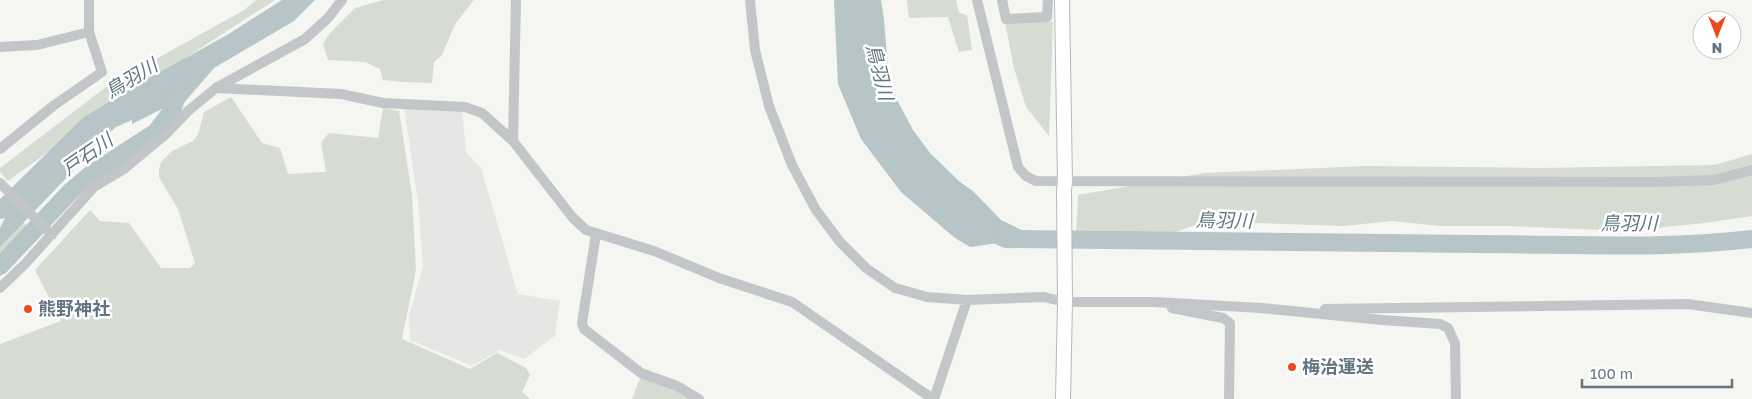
<svg xmlns="http://www.w3.org/2000/svg" width="1752" height="399" viewBox="0 0 1752 399" font-family="'Golos Text','Noto Sans JP',sans-serif">
	<style>
		.built { fill: #e6e7e5 }
		.green { fill: #d6dcd2 }
		.water { fill: #b7c5c8 }
		.lines { fill: none; stroke-linecap: round; stroke-linejoin: round }
		.river { stroke: #b7c5c8; stroke-width: 18 }
		.secondary-casing { stroke: #b4babe; stroke-width: 16 }
		.street { stroke: #c2c6c9; stroke-width: 10 }
		.secondary { stroke: #fff; stroke-width: 14 }
		.poi-dot { fill: #e74b1f; stroke: #fff; stroke-width: 2 }
		.labels { text-anchor: middle; stroke-width: 5; stroke-linejoin: round; paint-order: stroke }
		.poi-label { font-size: 18px; font-weight: bold; fill: #637583; stroke: #fff; text-anchor: start }
		.water-label { font-size: 19px; font-style: italic; fill: #5f7780; stroke: #fff }
	</style>
	<rect width="100%" height="100%" fill="#f5f5f1"/>
	<path class="built" d="M404,107L462,111L466,152L481,168L518,294L560,301L555,336L524,359L500,350L472,366L410,340L409,315L423,267L418,203Z"/>
	<path class="green" d="M256,0H275L117,102L8,181L0,172V168L106,87L244,10Z
		M384,0H474L455,24L442,55L434,62L432,83L404,82L383,80L380,69L365,62L328,60L323,44L330,33L355,8Z
		M907,0H956L959,13L967,15L972,50L959,52L948,17L909,18Z
		M1005,22H1053L1049,136L1026,107L1014,68Z
		M231,97L262,143L280,148L288,174L326,172L321,142L329,133L378,138L383,108L399,111L412,195L416,270L402,339L470,369L497,353L526,368L530,375L522,392L530,399H0V344L61,321L35,270L90,210L100,221L129,223L161,268H190L195,263L178,209L159,177V169L161,162L172,151L193,141L198,135L204,112Z
		M1752,154V216L1704,223L1629,231L1507,226H1441L1392,221L1343,226L1257,223L1192,226L1170,234L1076,236L1078,195L1204,173L1367,166L1540,168L1715,165Z
		M23,222L39,238L0,277V245Z
		M641,376L696,399H632Z"/>
	<path class="water" d="M282,0H315L294,21L214,68L183,104L170,105L132,124V120L116,127L83,155L73,171L0,247V228L5,218L0,219V199L84,117L151,77L227,35Z
		M834,0H881L884,20L888,69L896,98L913,130L930,153L960,182L974,192L1001,220L1026,232L1047,236L970,247L955,238L901,192L861,139L838,84Z"/>
	<g class="lines">
		<path class="river" d="M1001,237L1006,239C1163,242 1320,243 1477,244C1568,244 1661,250 1752,239
			M0,266L71,191L91,174L156,132L172,111L182,81"/>
		<g class="secondary-casing">
			<path id="secondary" d="M1062,0L1065,182L1064,190L1065,302L1063,399"/>
		</g>
		<path class="street" d="M750,0L755,50L769,106L792,165L816,210L840,242L866,268L895,288L927,297L967,300L1044,297L1065,302H1154L1261,308L1382,320L1440,324L1448,328L1455,343L1456,399
			M977,0L1018,167L1026,176L1036,181L1655,182L1714,180L1752,170
			M1002,0L1006,19L1047,17L1048,0
			M0,47L37,45L89,32
			M216,88L341,94L383,103L465,107L482,113L513,141L573,218L586,230L654,251L719,278L792,302L933,399
			M513,141L516,0
			M0,149L53,106L102,72L89,32V0
			M0,183L52,235
			M596,234L582,323L584,329L641,373L677,386L699,399
			M0,288L25,264L94,187L124,169L165,135L188,111L216,88L305,39L328,18L342,0
			M1172,308L1223,318L1230,323L1229,399
			M1325,309L1688,304L1752,313
			M934,399L967,300"/>
		<use href="#secondary" class="secondary"/>
	</g>
	<g class="poi-dot">
		<circle cx="28" cy="309" r="5"/>
		<circle cx="1292" cy="367" r="5"/>
	</g>
	<g class="labels">
		<g class="poi-label">
			<text x="38" y="315">熊野神社</text>
			<text x="1302" y="373">梅治運送</text>
		</g>
		<g class="water-label">
			<text transform="translate(880 72) rotate(76)" y="7">鳥羽川</text>
			<text transform="translate(131 78) rotate(-31)" y="7">鳥羽川</text>
			<text transform="translate(87 154) rotate(-35)" y="7">戸石川</text>
			<text transform="translate(1224 220) rotate(1)" y="7">鳥羽川</text>
			<text x="1629" y="230">鳥羽川</text>
		</g>
	</g>
	<g transform="translate(1717 35) rotate(180)"><circle r="24" fill="#ffffff" stroke="#c1c8cd"/>
	<path d="M0-4L9 19L0 12L-9 19Z" fill="#e74b1f"/>
	<text y="-8" font-size="14" font-weight="bold" text-anchor="middle" fill="#637583">N</text>
	</g>
	<path d="M1582 379v8h150v-8" fill="none" stroke="#637583" stroke-width="2.5"/>
	<text x="1590" y="379" font-size="15" fill="#637583" stroke="#ffffff" stroke-width="4" paint-order="stroke">100 m</text>
</svg>
